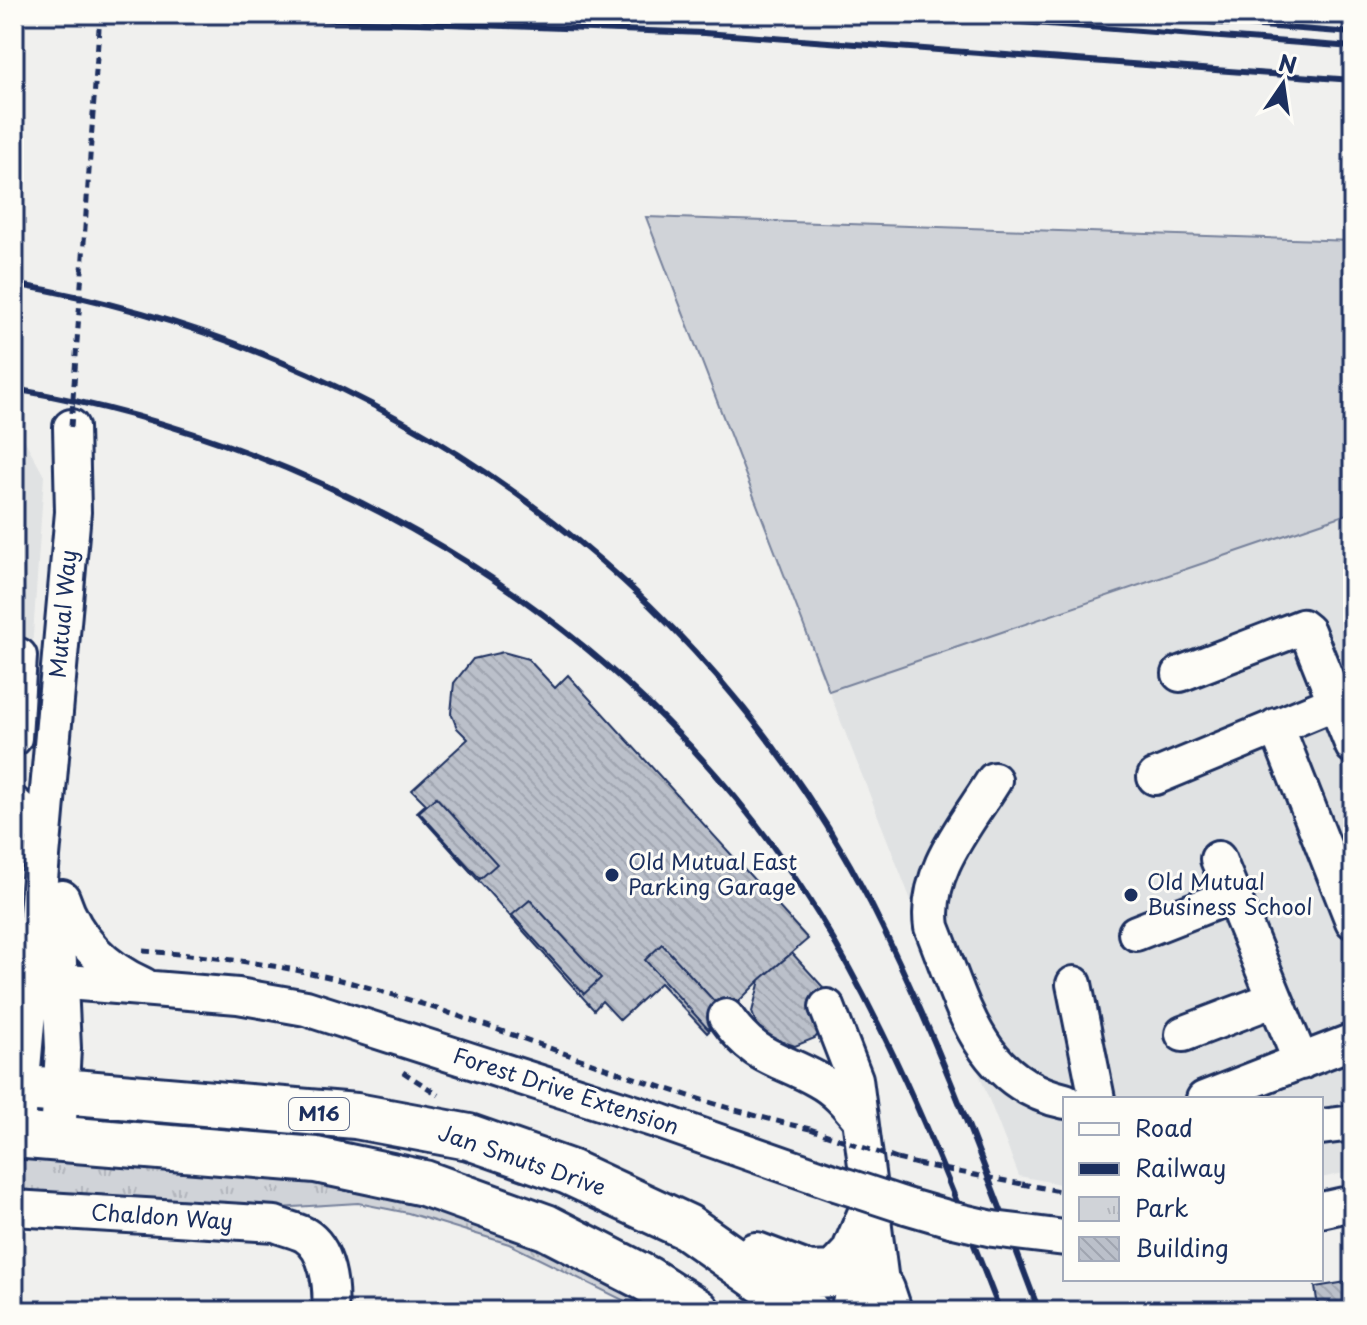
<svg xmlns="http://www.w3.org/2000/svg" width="1367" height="1325" viewBox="0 0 1367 1325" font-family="'Playpen Sans',sans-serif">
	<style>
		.built { fill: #e0e2e3 }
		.grass { fill: #d0d3d8; stroke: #76819b; stroke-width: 2 }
		.park { fill: url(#park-tufts); stroke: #76819b; stroke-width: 2 }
		.building { fill: url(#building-back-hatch); stroke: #1b2f5e; stroke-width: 2 }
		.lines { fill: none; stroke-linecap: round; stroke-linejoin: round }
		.minor-casing { stroke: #1b2f5e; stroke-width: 40 }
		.major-casing { stroke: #1b2f5e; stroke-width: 50 }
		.path { stroke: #1b2f5e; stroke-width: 5; stroke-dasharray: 8 6; stroke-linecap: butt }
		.minor { stroke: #fdfcf7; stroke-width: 34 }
		.major { stroke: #fdfcf7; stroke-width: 44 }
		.rail { stroke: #1b2f5e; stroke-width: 6 }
		.minor-bridge-casing { stroke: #1b2f5e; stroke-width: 40; stroke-linecap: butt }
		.path-bridge { stroke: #1b2f5e; stroke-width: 5; stroke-dasharray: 8 6; stroke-linecap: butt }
		.minor-bridge { stroke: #fdfcf7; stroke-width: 34 }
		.poi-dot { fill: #1b2f5e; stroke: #fdfcf7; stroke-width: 3 }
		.labels { text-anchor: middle; stroke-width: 6; stroke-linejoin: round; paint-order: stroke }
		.shield { fill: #fdfcf7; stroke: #5f6c8c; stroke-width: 2 }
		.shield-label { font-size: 20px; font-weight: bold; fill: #1b2f5e }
		.street-label { font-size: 22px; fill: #1b2f5e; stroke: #fdfcf7 }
		.poi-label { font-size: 22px; fill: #1b2f5e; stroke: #fdfcf7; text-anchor: start }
	</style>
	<defs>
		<pattern id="park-tufts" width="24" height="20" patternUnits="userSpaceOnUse" patternTransform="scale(2)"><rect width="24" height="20" fill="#d0d3d8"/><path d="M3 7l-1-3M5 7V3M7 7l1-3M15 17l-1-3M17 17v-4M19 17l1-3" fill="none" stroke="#b2b5bc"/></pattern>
		<pattern id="building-back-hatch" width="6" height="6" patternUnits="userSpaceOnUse" patternTransform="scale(2)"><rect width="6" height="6" fill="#bbc0ca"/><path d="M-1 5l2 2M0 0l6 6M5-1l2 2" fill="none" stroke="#a0a5b0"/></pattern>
	</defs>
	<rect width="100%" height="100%" fill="#f0f0ee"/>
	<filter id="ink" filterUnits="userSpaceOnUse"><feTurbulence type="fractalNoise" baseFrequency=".0125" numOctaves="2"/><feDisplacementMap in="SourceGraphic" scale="16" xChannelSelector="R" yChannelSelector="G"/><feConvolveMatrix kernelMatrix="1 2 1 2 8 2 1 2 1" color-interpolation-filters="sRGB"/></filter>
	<g filter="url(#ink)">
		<path class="built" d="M14,438L24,439L44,476L14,912Z
			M1353,512V1171L1321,1178V1099H1065V1185L1019,1176L829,691Z"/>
		<path class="grass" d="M646,217L1353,241V512L829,691Z"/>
		<path class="park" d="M14,1144L422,1191L689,1311H645L509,1244L408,1213L358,1203L277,1208L14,1192Z"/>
		<path class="building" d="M503,652L528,659L555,688L568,675L808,939L760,980L707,1033L660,983L620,1020L602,1001L594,1010L417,812L426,804L412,790L468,739L457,728L451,713L454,683L473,659Z
			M436,797L497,864L480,879L419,812Z
			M530,900L601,978L584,994L512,915Z
			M662,944L725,1013L708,1029L645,960Z
			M792,953L822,986L825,996L822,1030L815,1038L795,1046L760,1034L752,1012L760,980Z
			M1353,1281V1311H1293L1318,1307L1315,1287Z"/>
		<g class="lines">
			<g class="minor-casing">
				<path id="minor" d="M1180,674L1302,627L1307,631L1353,746
					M1276,726L1353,921
					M14,738L19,656
					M1155,777L1336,702
					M994,780C967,824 924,872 932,927C962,1000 977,1082 1065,1101
					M14,804L44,832
					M1218,859L1301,1062
					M62,898C75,938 104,968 143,985
					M56,900L63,1048L58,1138
					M1136,933L1233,895
					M31,979L238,996L306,1008L662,1122L836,1183
					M1074,984L1097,1099
					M827,1007L855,1079L882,1290L881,1311
					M726,1017C756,1060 777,1057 818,1080C835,1089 847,1103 859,1118
					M1183,1034L1275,999
					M1204,1099L1353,1041
					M1321,1127L1353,1123
					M17,1135L73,512L71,427
					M906,1206L954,1220
					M14,1208L275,1224C284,1228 296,1230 305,1235C328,1249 332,1287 330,1311
					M1321,1210L1353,1203
					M848,1311L866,1239"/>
			</g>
			<g class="major-casing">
				<path id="major" d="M14,1087L356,1116L469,1137L569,1172L687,1227L806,1311
					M14,1135L316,1160L424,1183L546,1227L647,1279L697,1311
					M756,1255L809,1275L835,1274L853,1255L870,1215
					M882,1290L889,1311"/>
			</g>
			<path class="path" d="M143,951C222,957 301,967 377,990C522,1033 662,1096 810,1129
				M403,1072L439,1095
				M897,1159L917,1164
				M1022,1184L1065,1192"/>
			<use href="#minor" class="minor"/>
			<use href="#major" class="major"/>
			<path class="rail" d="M159,14L704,33L1353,80
				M913,14L1353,47
				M1101,14L1353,33
				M14,284C379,346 701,573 871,904C937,1035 987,1174 1039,1311
				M14,389C337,444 645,630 818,914C894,1039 947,1175 1000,1311"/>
			<g class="minor-bridge-casing">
				<path id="minor-bridge" d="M836,1183L906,1206
					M954,1220L993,1229L1065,1238"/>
			</g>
			<path class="path-bridge" d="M71,427L100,14
				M810,1129L897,1159
				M917,1164L1022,1184"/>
			<use href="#minor-bridge" class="minor-bridge"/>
		</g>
	</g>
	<g class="poi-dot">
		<circle cx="612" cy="875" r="8"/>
		<circle cx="1131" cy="895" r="8"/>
	</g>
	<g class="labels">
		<rect class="shield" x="289" y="1098" width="60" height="32" rx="6"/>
		<g class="shield-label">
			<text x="319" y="1121">M16</text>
		</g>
		<g class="street-label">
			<text transform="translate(63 614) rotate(-85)" y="8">Mutual Way</text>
			<text transform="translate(566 1091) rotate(18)" y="8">Forest Drive Extension</text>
			<text transform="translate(522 1160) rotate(19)" y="8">Jan Smuts Drive</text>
			<text transform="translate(162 1217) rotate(4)" y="8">Chaldon Way</text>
		</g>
		<g class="poi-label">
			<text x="628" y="870">Old Mutual East<tspan x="628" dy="25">Parking Garage</tspan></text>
			<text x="1147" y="890">Old Mutual<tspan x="1147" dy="25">Business School</tspan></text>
		</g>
	</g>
	<rect width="1367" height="1325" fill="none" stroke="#fdfcf7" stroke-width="48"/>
	<rect x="24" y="24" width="1319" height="1277" fill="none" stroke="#1b2f5e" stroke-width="3" filter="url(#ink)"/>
	<rect x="1063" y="1097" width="260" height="184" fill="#fdfcf7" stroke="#a3aaba" stroke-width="2"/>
	<rect x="1079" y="1123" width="40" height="12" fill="#fdfcf7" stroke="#a3aaba" stroke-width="2"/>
	<text x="1135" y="1137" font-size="24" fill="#1b2f5e">Road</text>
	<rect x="1079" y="1163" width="40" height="12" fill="#1b2f5e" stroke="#a3aaba" stroke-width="2"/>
	<text x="1135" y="1177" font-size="24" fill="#1b2f5e">Railway</text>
	<rect x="1079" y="1197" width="40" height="24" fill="url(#park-tufts)" stroke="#a3aaba" stroke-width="2"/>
	<text x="1135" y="1217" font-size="24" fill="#1b2f5e">Park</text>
	<rect x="1079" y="1237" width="40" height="24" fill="url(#building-back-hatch)" stroke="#a3aaba" stroke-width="2"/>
	<text x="1135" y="1257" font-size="24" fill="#1b2f5e">Building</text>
	<g transform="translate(1283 84) rotate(13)" stroke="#fdfcf7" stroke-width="6" paint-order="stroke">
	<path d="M0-6L14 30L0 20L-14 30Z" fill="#1b2f5e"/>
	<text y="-12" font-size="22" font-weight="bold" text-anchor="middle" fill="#1b2f5e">N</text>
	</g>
</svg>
